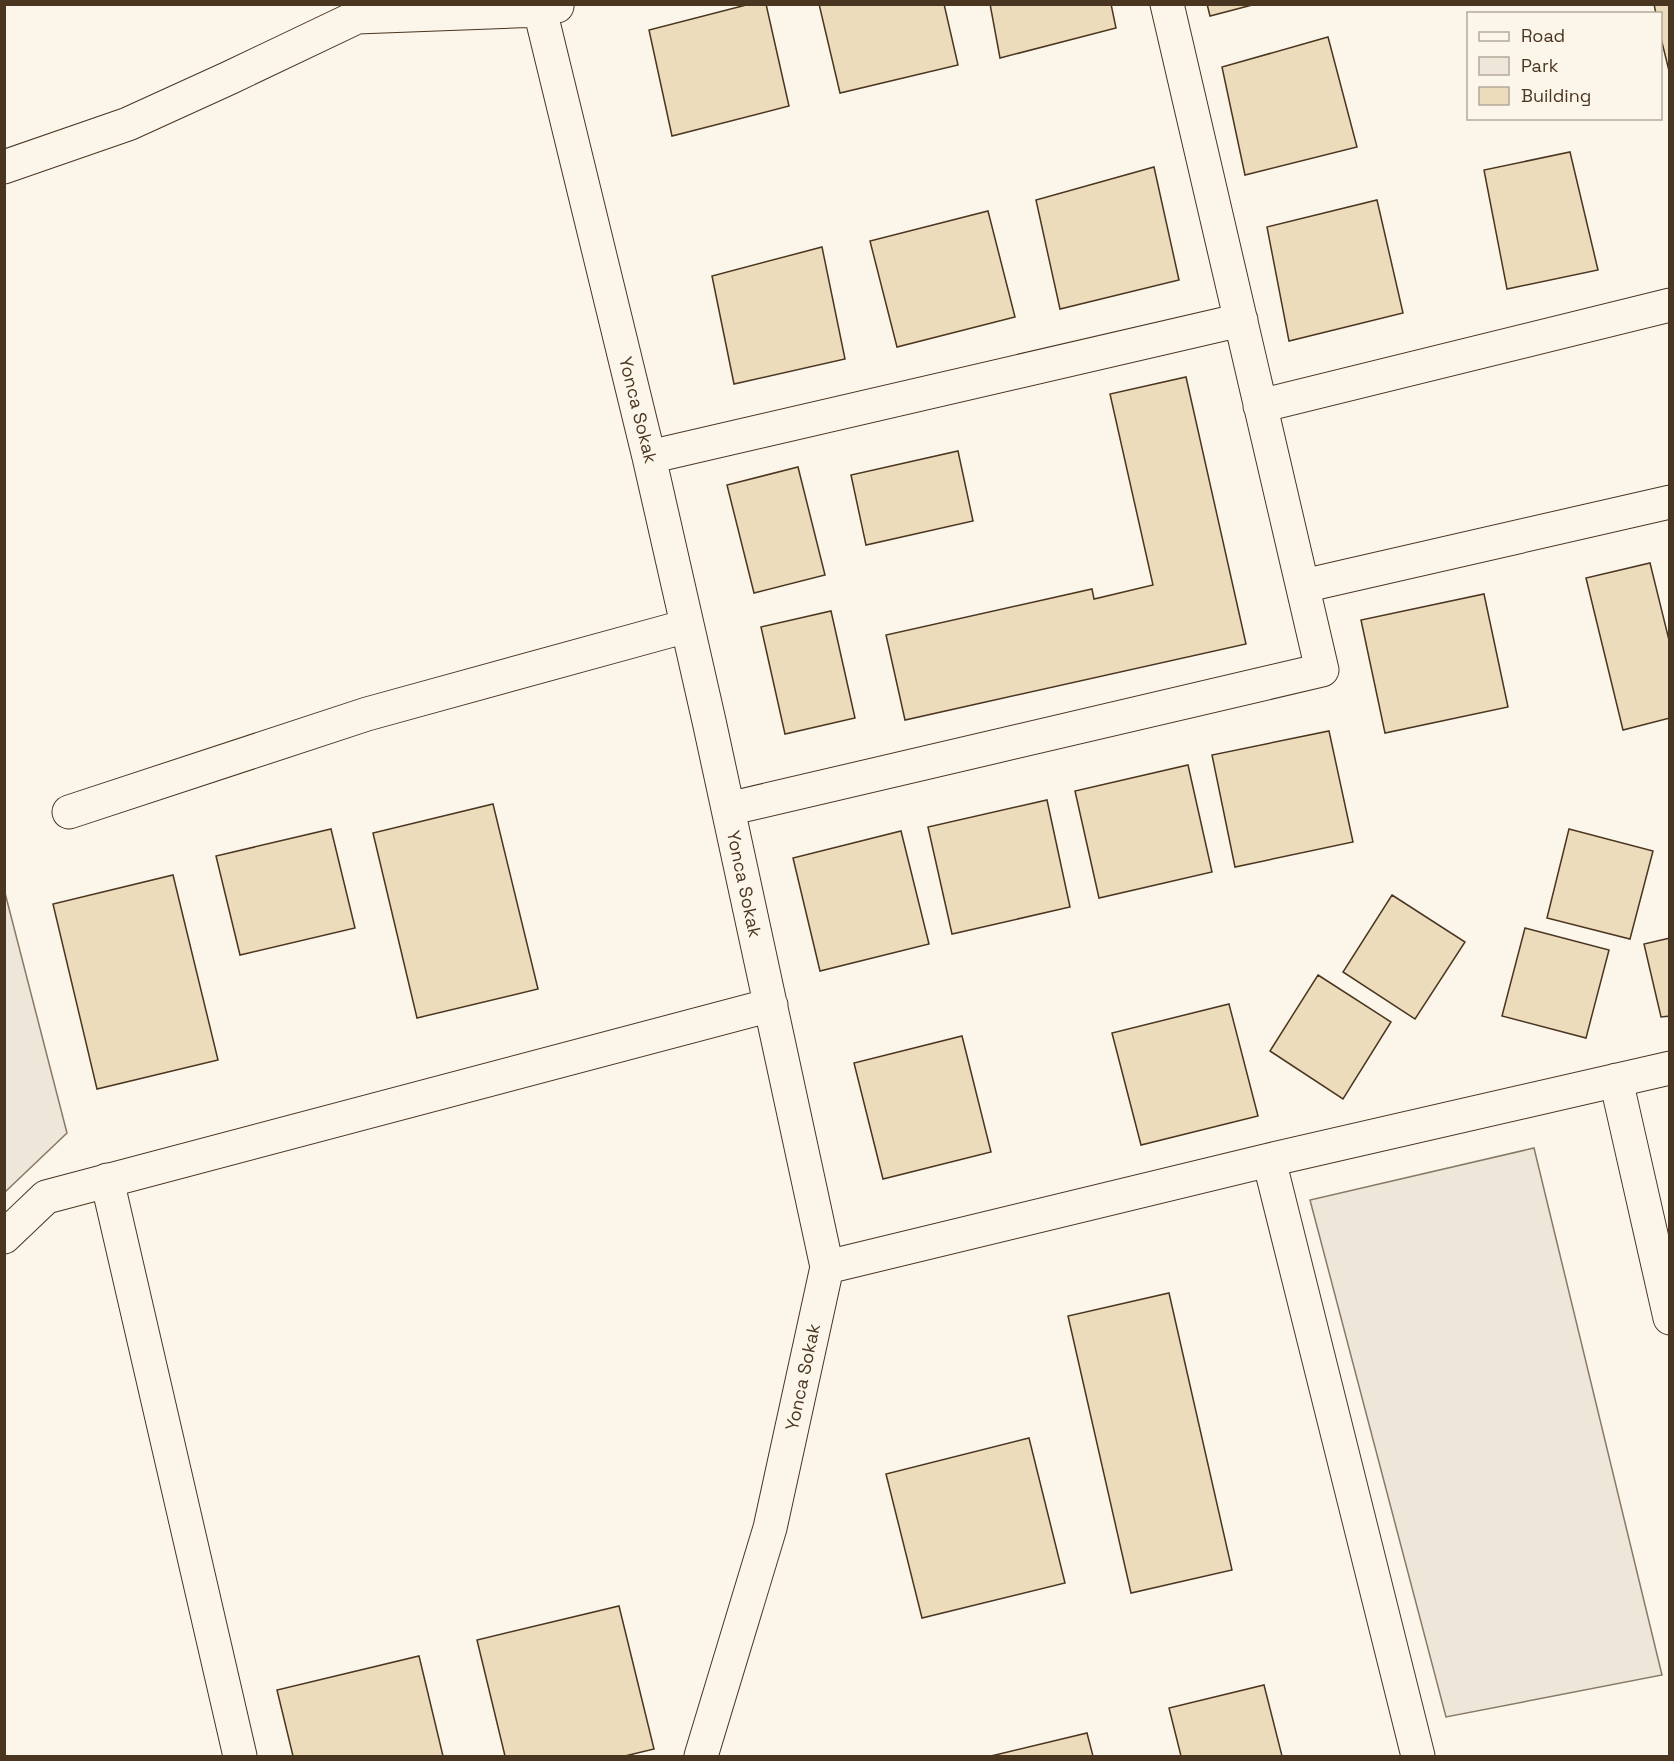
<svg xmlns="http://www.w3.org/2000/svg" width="1674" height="1761" viewBox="0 0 1674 1761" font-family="'Space Grotesk',sans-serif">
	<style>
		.green { fill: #ede6d9; stroke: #887966; stroke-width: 1.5 }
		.building { fill: #ecdcbc; stroke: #4a3520; stroke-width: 1.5 }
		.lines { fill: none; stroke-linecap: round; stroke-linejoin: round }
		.minor-casing { stroke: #4a3520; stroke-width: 35 }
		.minor { stroke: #fbf6e9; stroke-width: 33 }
		.labels { text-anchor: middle; stroke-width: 4.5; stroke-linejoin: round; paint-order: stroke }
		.street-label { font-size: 18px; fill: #4a3520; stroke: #fbf6e9 }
	</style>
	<rect width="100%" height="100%" fill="#fbf6e9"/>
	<path class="green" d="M4,889L67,1133L5,1192H4Z
		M1534,1148L1662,1675L1446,1717L1310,1200Z"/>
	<path class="building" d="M750,4H766L789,106L672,136L649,30Z
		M819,4H944L958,65L840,93Z
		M990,4H1111L1116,28L1000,58Z
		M1207,4H1256L1210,16Z
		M1654,4H1670V75L1660,34V14H1656Z
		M1328,37L1357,147L1245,175L1222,67Z
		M1570,152L1598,270L1507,289L1484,170Z
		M1154,167L1179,280L1060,309L1036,200Z
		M1377,200L1403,313L1289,341L1267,227Z
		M988,211L1015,317L897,347L870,241Z
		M822,247L845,359L734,384L712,276Z
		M1186,377L1246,644L905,720L886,635L1092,589L1094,599L1153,585L1110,394Z
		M958,451L973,521L866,545L851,475Z
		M798,467L825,575L754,593L727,485Z
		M1650,563L1670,644V718L1623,730L1586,578Z
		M1484,594L1508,707L1385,733L1361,620Z
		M831,611L855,718L785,734L761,627Z
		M1329,731L1353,842L1235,867L1212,755Z
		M1188,765L1212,872L1099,898L1075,791Z
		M1047,800L1070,907L952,934L928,827Z
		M493,804L538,989L417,1018L373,833Z
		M331,829L355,928L240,955L216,856Z
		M1569,829L1653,851L1630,939L1547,918Z
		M901,831L929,944L820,971L793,858Z
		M173,875L218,1060L97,1089L53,904Z
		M1392,895L1465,942L1415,1019L1343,972Z
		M1525,928L1609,950L1586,1038L1502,1016Z
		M1670,938V1016L1661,1017L1644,944Z
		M1318,975L1391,1022L1343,1099L1270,1051Z
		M1229,1004L1258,1116L1141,1145L1112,1033Z
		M962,1036L991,1152L883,1179L854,1063Z
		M1169,1293L1232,1570L1131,1593L1068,1316Z
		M1029,1438L1065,1583L922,1618L886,1474Z
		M619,1606L654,1749L625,1756H505L477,1640Z
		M419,1656L443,1756H293L277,1690Z
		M1264,1685L1282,1756H1181L1169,1708Z
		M1087,1733L1093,1756H991Z"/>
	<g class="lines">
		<g class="minor-casing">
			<path id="minor" d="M536,4L540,10L649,457L709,721L827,1267L770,1528L701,1756
				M4,167L128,124L229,78L357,17L540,10L557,6
				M1260,406L1670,305
				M649,457L1241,320
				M1303,586L1670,502
				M728,809L1322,670L1167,4
				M69,812L367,714L687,626
				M1616,1080L1670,1318
				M1269,1160L1418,1756
				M107,1180L240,1756
				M4,1237L46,1197L771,1005
				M827,1267L1269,1160L1670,1068"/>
		</g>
		<use href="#minor" class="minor"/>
	</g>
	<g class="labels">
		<g class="street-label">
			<text transform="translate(638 410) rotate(76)" y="6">Yonca Sokak</text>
			<text transform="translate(744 884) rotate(78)" y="6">Yonca Sokak</text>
			<text transform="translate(803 1377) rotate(-78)" y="6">Yonca Sokak</text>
		</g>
	</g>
	<rect width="1674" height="1761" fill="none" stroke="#4a3520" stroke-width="12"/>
	<rect x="1467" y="12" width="195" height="108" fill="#fbf6e9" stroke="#b4a999" stroke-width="1.5"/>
	<rect x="1479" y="32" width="30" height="9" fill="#fbf6e9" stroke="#b4a999" stroke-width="1.5"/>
	<text x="1521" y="42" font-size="18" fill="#4a3520">Road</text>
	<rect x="1479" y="57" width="30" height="18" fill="#ede6d9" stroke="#b4a999" stroke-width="1.5"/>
	<text x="1521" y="72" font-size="18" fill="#4a3520">Park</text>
	<rect x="1479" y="87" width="30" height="18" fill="#ecdcbc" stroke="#b4a999" stroke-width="1.5"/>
	<text x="1521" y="102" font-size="18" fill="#4a3520">Building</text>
</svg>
